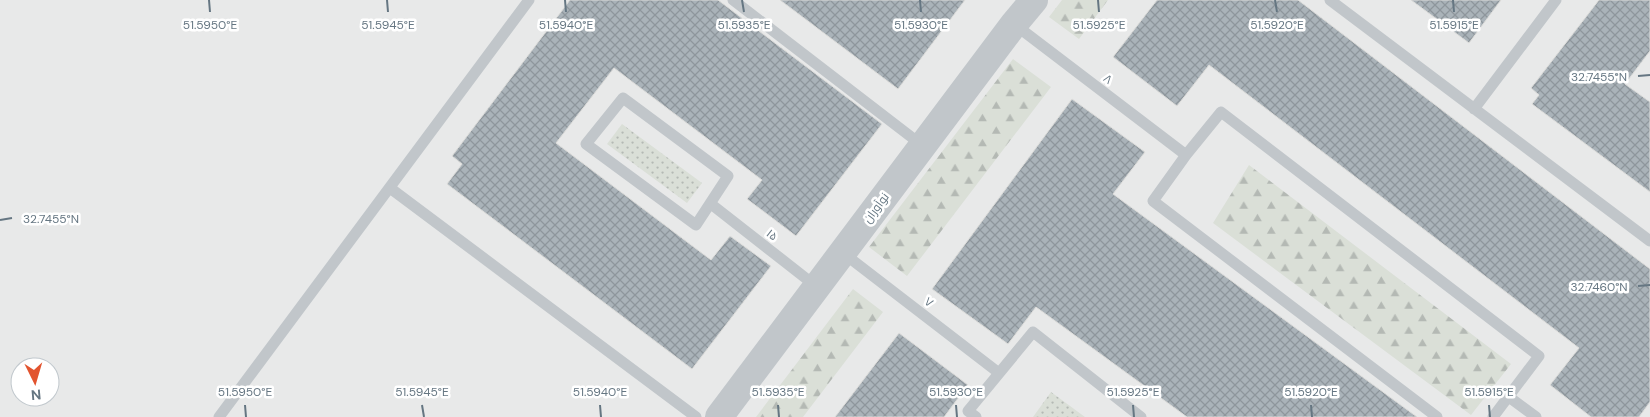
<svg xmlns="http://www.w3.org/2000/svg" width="1650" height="417" viewBox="0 0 1650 417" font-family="'DM Sans',Cairo,sans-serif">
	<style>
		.built { fill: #e8e9e9; fill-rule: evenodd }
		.grass { fill: url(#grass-dots) }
		.forest { fill: url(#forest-firs) }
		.building { fill: url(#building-cross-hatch); stroke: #dcdcda }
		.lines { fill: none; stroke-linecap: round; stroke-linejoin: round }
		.service { stroke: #c1c6ca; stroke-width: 11 }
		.tertiary { stroke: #c1c6ca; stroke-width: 28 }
		.ticks { fill: none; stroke: #657682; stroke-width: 2 }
		.labels { text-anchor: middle; stroke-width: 5; stroke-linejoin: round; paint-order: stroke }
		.street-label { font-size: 12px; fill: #657682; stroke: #fff }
		.ticks-label { font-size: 12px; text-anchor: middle; fill: #657682; stroke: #fff; stroke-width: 5; stroke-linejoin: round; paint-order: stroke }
	</style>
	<defs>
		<pattern id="grass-dots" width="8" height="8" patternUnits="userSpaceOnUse" patternTransform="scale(1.25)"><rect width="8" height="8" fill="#dadfd7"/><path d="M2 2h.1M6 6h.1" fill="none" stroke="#b4b9b4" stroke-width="1.8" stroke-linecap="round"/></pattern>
		<pattern id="forest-firs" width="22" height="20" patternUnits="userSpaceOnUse" patternTransform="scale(1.25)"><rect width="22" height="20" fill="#dadfd7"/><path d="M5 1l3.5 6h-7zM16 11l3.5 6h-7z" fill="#b4b9b4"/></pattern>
		<pattern id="building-cross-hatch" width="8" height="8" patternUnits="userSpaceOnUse" patternTransform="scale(1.25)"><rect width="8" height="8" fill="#aab3b9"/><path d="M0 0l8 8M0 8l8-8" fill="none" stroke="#8e969c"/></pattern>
	</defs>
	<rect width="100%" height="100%" fill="#fafaf8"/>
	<path class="built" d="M0,0H1650V417H0ZM20,367H50V397H20Z"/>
	<path class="grass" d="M622,124L702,183L687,203L607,144Z
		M1051,392L1085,417H1033Z"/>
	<path class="forest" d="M1062,0H1108L1079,39L1049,17Z
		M1013,59L1051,87L907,276L869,247Z
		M1249,165L1511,364L1471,415L1213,223Z
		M853,289L883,312L803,417H756Z"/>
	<path class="building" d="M570,0H718L882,124L796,236L747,199L762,180L614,68L556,143L711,260L730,236L771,266L692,369L447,184L462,164L452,156Z
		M780,0H965L898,89Z
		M1157,0H1298L1650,269V402L1639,417H1591L1550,385L1579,348L1209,65L1177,106L1113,57Z
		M1411,0H1501L1469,43Z
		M1599,0H1650V51L1625,84L1650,102V192L1532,104L1539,95L1531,88Z
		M1072,99L1145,152L1113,194L1417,417H1187L1036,307L1008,344L932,289Z
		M899,333L968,385L944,417H835Z"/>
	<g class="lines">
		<path class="service" d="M733,0L923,146
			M1330,0L1650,241
			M1014,24L1186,155
			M623,98L728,176L696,225L586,144Z
			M1474,109L1556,0
			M390,188L696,417
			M711,204L817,287
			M843,253L999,373
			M1509,397L1536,417
			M219,417L529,0
			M976,417L968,411L1033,332L1141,417
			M1437,417L1153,201L1186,155L1221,112L1539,356L1493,417"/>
		<path class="tertiary" d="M719,417L1014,24L1034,0"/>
	</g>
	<path class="ticks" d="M209,0L210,12M387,0L388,12M565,0L566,12M742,0L744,12M920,0L921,12M1098,0L1099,12M1275,0L1277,12M1453,0L1454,12M1638,76L1650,75M0,220L12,218M1638,286L1650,285M245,405L246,417M422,405L424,417M600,405L601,417M778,405L779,417M956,405L957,417M1133,405L1134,417M1311,405L1312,417M1489,405L1490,417"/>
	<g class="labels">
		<g class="street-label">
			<text transform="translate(1108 79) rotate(37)" y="4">۸</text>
			<text transform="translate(876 208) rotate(-53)" y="4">نوآوران</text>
			<text transform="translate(772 235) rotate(38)" y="4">۱۵</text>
			<text transform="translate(929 302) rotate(37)" y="4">۷</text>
		</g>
	</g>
	<g class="ticks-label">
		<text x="210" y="29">51.5950°E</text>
		<text x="388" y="29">51.5945°E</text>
		<text x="566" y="29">51.5940°E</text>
		<text x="744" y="29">51.5935°E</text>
		<text x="921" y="29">51.5930°E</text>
		<text x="1099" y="29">51.5925°E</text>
		<text x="1277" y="29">51.5920°E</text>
		<text x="1454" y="29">51.5915°E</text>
		<text x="1599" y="81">32.7455°N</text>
		<text x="51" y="223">32.7455°N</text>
		<text x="1599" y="291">32.7460°N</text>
		<text x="245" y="396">51.5950°E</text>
		<text x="422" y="396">51.5945°E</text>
		<text x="600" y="396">51.5940°E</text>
		<text x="778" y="396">51.5935°E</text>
		<text x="956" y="396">51.5930°E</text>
		<text x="1133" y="396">51.5925°E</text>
		<text x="1311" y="396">51.5920°E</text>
		<text x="1489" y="396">51.5915°E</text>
	</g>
	<g transform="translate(35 382) rotate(175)"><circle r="24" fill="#ffffff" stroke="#c1c8cd"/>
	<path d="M0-4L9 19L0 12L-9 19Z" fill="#e2542f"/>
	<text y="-8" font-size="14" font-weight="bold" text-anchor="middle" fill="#657682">N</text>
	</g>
</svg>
